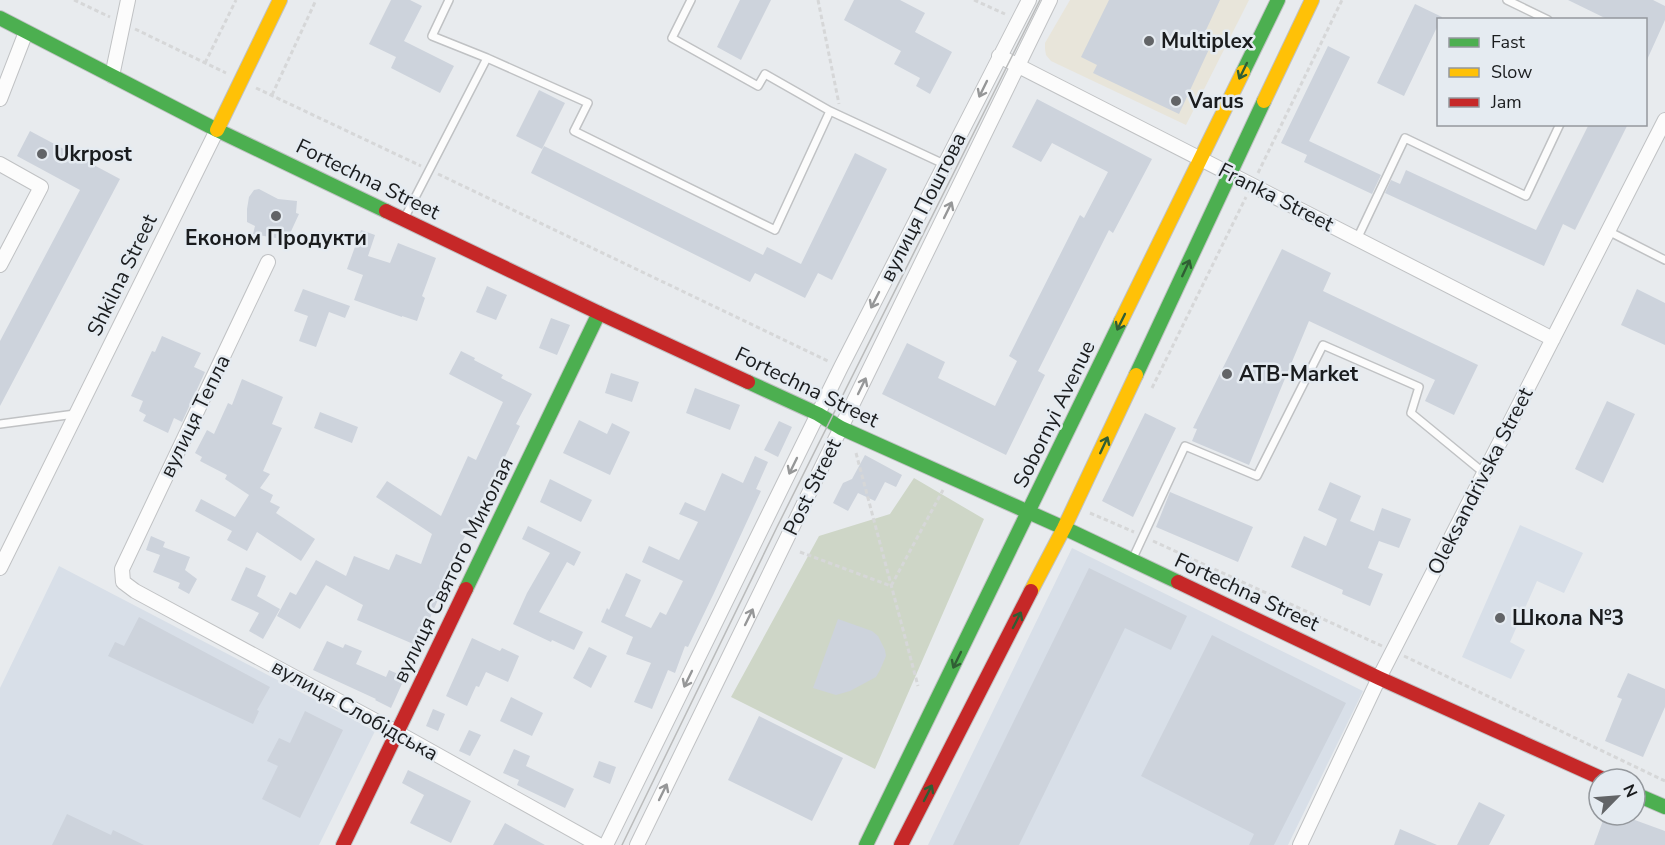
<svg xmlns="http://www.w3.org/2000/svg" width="1665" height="845" viewBox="0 0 1665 845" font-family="'Nunito Sans',sans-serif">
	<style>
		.commercial { fill: #e8e5da }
		.built { fill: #d8dfe8 }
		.green { fill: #ced6c7 }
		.building { fill: #cdd3dc }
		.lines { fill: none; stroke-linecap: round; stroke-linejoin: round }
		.lane-casing { stroke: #c0c2c4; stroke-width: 10 }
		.street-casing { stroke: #c0c2c4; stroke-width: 16 }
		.fast-casing { stroke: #c0c2c4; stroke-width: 16 }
		.slow-casing { stroke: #c0c2c4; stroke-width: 16 }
		.jam-casing { stroke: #c0c2c4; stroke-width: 16 }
		.path { stroke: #d6d7d8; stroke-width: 3; stroke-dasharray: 4.5 3; stroke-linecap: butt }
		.lane { stroke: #fcfcfc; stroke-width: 7 }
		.street { stroke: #fcfcfc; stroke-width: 14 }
		.fast { stroke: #4caf50; stroke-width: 14 }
		.slow { stroke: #ffc107; stroke-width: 14 }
		.jam { stroke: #c62828; stroke-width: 14 }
		.tram { stroke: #babbbb; stroke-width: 1.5 }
		.oneway { stroke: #305e34 }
		.oneway2 { stroke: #969798 }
		.poi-dot { fill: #626467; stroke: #e5ebf1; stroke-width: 2 }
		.labels { text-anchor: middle; stroke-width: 5; stroke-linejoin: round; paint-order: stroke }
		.poi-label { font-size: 21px; font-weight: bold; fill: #1a1c1e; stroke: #e5ebf1; text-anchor: start }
		.street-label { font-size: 21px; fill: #1a1c1e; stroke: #e5ebf1 }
	</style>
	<rect width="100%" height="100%" fill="#e8ebee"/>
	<path class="commercial" d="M1070,0H1249L1186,125L1051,61L1046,55L1045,49V43Z"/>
	<path class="built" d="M1520,525L1583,553L1564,593L1537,581L1510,642L1525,650L1511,679L1462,657Z
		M1072,548L1363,691L1288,845H928Z
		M59,566L375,731L319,845H0V688Z"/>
	<path class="green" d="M914,478L984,519L875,769L731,697L819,536L890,514Z"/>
	<path class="building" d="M391,0H410L422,6L404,41L454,66L440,93L391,68L396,57L369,44Z
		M740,0H771L741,60L717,47Z
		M854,0H900L925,13L915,32L952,52L930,94L916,86L920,78L894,64L901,51L844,20Z
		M1109,0H1220L1200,43L1210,47L1179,114L1093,73L1097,65L1081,57Z
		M1568,0H1653L1665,6V20L1646,62V20H1609Z
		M1415,4L1442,17L1441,20H1438V25L1404,96L1377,83Z
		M1328,46L1350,57L1309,141L1381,175L1372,194L1304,162L1307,155L1281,143Z
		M539,90L565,103L542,149L516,136Z
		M1037,99L1152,159L1113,233L1109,230L1038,371L1045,375L1006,455L882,394L907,343L945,362L938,378L995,406L1017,361L1009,356L1080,215L1084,218L1108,172L1052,143L1041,162L1012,147Z
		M1589,124H1628L1575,230L1563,224L1544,266L1385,193L1391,180L1400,184L1406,170L1536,230Z
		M30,131L120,179L0,406V341L80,190L17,156Z
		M544,146L763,255L767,247L801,264L855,153L887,169L832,280L818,273L805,298L755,273L750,282L531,173Z
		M259,189L278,199L297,201L296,213L299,214L287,240L253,234L255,226L247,222V209L249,197L254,190Z
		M361,230L375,235L368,256L390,263L398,243L436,258L422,296L425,298L417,321L402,316V317L354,300L363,275L347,269Z
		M1282,249L1331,273L1323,291L1478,365L1454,415L1425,401L1435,380L1309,321L1249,465L1192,441L1197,429L1193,428Z
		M487,286L507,295L496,320L476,312Z
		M303,289L350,306L345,318L329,312L316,347L299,341L308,316L294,311Z
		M1637,289L1665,303V345L1621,325Z
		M551,318L570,325L557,355L539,348Z
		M162,336L201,353L194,367L205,372L182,422L174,418L168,433L143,421L146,415L139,411L143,401L131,396L152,351L155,352Z
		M461,351L475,358L474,360L503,375L501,378L532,394L516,424L520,426L504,459L503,458L475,518L453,558L458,560L444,597L440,595L418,646L357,620L363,605L326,585L300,629L277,616L290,592L296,595L316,560L346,576L354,556L389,570L396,554L421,564L432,534L376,497L387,481L441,516L468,456L476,460L503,402L449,374Z
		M611,373L639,382L632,402L605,393Z
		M242,379L283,397L272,424L282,428L263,471L270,474L260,488L273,495L270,502L280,507L276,513L315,539L301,561L257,532L247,551L227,540L232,531L195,511L201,499L235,517L249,495L225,479L227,475L200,461L202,457L195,453L207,430L214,434L228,403L232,405Z
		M695,388L740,405L730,430L686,413Z
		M1607,401L1635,414L1603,483L1575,469Z
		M320,412L358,427L352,443L314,428Z
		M1145,413L1176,428L1133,517L1102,501Z
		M579,420L607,434L612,423L630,432L610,475L563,453Z
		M779,421L792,427L778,457L764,450Z
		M865,455L902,475L896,487L885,482L875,501L858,493L848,511L833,503L843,483L852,479Z
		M755,456L768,462L756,489L761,491L714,593L688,647L685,646L675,673L668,670L652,709L634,702L651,663L626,654L633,637L601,622L607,608L609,610L626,573L641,580L625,616L651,628L660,612L666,615L683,581L642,562L649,546L679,560L698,522L679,514L685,502L705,511L722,473L743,483Z
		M550,479L592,500L581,522L540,502Z
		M1330,482L1361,496L1350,521L1374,531L1382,508L1411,519L1399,548L1379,541L1368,568L1383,574L1370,606L1342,594L1343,590L1291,567L1304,536L1326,546L1337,519L1318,510Z
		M1170,492L1253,527L1238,562L1156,527Z
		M528,526L581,552L574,566L567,562L539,612L583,632L574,650L552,640L551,642L513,624L527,593L550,553L522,539Z
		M151,536L165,542L163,547L190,557L185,570L197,579L189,594L178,588L180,583L153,572L160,555L146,550Z
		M246,567L266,576L257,596L280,609L263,639L249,631L259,613L231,600Z
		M1089,568L1187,616L1171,650L1125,628L1019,845H953Z
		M139,617L270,687L257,710L259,711L253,724L108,656L115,642L124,646Z
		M838,619L872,631L878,636L885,650L886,656L880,670L876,677L850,691L836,695L813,688Z
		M1212,635L1346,703L1274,845H1249L1254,834L1141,776Z
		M472,638L500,651L502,648L519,656L508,682L486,672L479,687L476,686L467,706L446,696Z
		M327,641L343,648L345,644L362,651L356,664L386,677L389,670L405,677L391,708L375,700L376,699L313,670Z
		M589,647L607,656L591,688L573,678Z
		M1628,673L1665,689V707L1643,757L1605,741L1622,699L1617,697Z
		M511,697L543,713L532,736L500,721Z
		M433,709L445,714L438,731L426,726Z
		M305,711L343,730L300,818L262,799L278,766L267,761L279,738L290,743Z
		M759,716L843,758L812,821L728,780Z
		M469,730L481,735L470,756L459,751Z
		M514,749L530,756L526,766L574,789L565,808L517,785L519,780L503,773Z
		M599,761L616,767L610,784L593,777Z
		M408,770L471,801L451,843L410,823L424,795L402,783Z
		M1479,802L1505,815L1489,845H1457Z
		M67,814L111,835L113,830L144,845H52Z
		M1605,815H1621L1665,831V845H1594Z
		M505,823L545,845H493Z
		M1400,829L1437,845H1394Z"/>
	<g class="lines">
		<g class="lane-casing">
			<path id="lane" d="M1507,0L1548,20
				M487,58L588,103L574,131L775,230L830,111L765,74L758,86L672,38L691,0
				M830,111L946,165
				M405,217L487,58L432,36L449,0
				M1608,231L1665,260
				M1357,239L1405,138L1526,196L1560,124
				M0,424L75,414
				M1133,558L1185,446L1257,476L1323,345L1419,387L1411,413L1484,473"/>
		</g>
		<g class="street-casing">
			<path id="street" d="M999,56L1553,339
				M112,76L128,0
				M0,99L26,32
				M0,164L41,187L0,265
				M268,262L122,569L123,582L135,591L398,733L599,845
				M0,568L217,130
				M606,845L841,367L1029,0
				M637,845L1050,0
				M1300,845L1379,678L1665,120"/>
		</g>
		<g class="fast-casing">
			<path id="fast" d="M0,18L217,130L386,211
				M1243,72L1278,0
				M1136,375L1264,101
				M748,382L818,414L841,428L1064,528L1178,582
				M466,589L599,313
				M1635,794L1665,807
				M866,845L1121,321"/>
		</g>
		<g class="slow-casing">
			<path id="slow" d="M1264,101L1312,0
				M217,130L280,0
				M1121,321L1243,72
				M1031,591L1064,528L1136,375"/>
		</g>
		<g class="jam-casing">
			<path id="jam" d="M386,211L599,313L748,382
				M1178,582L1379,678L1603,779
				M343,845L466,589
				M901,845L1031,591"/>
		</g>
		<path class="path" d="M74,0L110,17
			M818,0L839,104
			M974,0L1005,14
			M135,29L226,73
			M205,63L236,0
			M256,88L421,166
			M272,95L316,0
			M1258,173L1342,0
			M438,174L830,362
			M1152,388L1246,197
			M856,453L918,686
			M1090,513L1134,532
			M1153,541L1382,646
			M800,552L891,586L943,490
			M1404,656L1665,781"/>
		<use href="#lane" class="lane"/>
		<use href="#street" class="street"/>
		<use href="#fast" class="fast"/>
		<use href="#slow" class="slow"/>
		<use href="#jam" class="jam"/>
		<path class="tram" d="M622,845L777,527L1040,0"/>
	</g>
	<defs><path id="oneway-shaft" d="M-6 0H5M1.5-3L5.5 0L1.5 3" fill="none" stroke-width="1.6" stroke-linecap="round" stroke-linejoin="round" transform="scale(1.5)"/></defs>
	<g class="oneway">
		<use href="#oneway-shaft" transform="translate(1243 71) rotate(116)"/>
		<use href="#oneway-shaft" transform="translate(1186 268) rotate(-65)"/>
		<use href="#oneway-shaft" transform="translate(1121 322) rotate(116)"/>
		<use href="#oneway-shaft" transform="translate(1104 445) rotate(-65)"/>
		<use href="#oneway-shaft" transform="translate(1017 620) rotate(-63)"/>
		<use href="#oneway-shaft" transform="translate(957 660) rotate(116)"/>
		<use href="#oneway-shaft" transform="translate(928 793) rotate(-63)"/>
	</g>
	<g class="oneway2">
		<use href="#oneway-shaft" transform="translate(983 89) rotate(116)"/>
		<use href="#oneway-shaft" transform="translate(948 210) rotate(-64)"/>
		<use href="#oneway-shaft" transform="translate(875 300) rotate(117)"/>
		<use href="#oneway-shaft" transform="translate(862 386) rotate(-64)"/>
		<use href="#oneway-shaft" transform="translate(793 466) rotate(116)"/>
		<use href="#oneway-shaft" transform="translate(749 617) rotate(-64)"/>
		<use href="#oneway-shaft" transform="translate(688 679) rotate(116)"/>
		<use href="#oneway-shaft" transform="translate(663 792) rotate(-64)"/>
	</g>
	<g class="poi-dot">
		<circle cx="1149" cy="41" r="6"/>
		<circle cx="1176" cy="101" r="6"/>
		<circle cx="42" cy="154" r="6"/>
		<circle cx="276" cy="216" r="6"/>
		<circle cx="1227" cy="374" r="6"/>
		<circle cx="1500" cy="618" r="6"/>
	</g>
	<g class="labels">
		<g class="poi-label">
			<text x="1161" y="48">Multiplex</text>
			<text x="1188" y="108">Varus</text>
			<text x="54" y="161">Ukrpost</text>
			<text x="276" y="245" text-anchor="middle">Економ Продукти</text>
			<text x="1239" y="381">ATB-Market</text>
			<text x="1512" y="625">Школа №3</text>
		</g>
		<g class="street-label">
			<text transform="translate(368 179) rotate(26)" y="7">Fortechna Street</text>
			<text transform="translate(1276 197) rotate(27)" y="7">Franka Street</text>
			<text transform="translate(923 207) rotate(-63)" y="7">вулиця Поштова</text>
			<text transform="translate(122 275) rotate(-64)" y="7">Shkilna Street</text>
			<text transform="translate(807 387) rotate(26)" y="7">Fortechna Street</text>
			<text transform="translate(1054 414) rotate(-64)" y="7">Sobornyi Avenue</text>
			<text transform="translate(195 416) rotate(-64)" y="7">вулиця Тепла</text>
			<text transform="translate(1480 481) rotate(-63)" y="7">Oleksandrivska Street</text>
			<text transform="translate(812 487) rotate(-64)" y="7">Post Street</text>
			<text transform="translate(453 570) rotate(-64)" y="7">вулиця Святого Миколая</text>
			<text transform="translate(1247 592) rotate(25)" y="7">Fortechna Street</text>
			<text transform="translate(355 710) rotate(29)" y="7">вулиця Слобідська</text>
		</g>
	</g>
	<rect x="1437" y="18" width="210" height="108" fill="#e5ebf1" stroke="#94989d" stroke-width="1.5"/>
	<rect x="1449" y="38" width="30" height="9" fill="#4caf50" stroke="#94989d" stroke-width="1.5"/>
	<text x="1491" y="48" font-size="18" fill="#1a1c1e">Fast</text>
	<rect x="1449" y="68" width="30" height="9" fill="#ffc107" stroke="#94989d" stroke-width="1.5"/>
	<text x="1491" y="78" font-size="18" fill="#1a1c1e">Slow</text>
	<rect x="1449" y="98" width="30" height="9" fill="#c62828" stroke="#94989d" stroke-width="1.5"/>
	<text x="1491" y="108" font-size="18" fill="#1a1c1e">Jam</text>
	<g transform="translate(1617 797) rotate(65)"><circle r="28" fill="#e5ebf1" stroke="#94989d" stroke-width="1.5"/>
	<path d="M0-4.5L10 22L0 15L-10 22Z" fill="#626467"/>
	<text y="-9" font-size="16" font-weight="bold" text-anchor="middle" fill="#1a1c1e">N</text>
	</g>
</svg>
